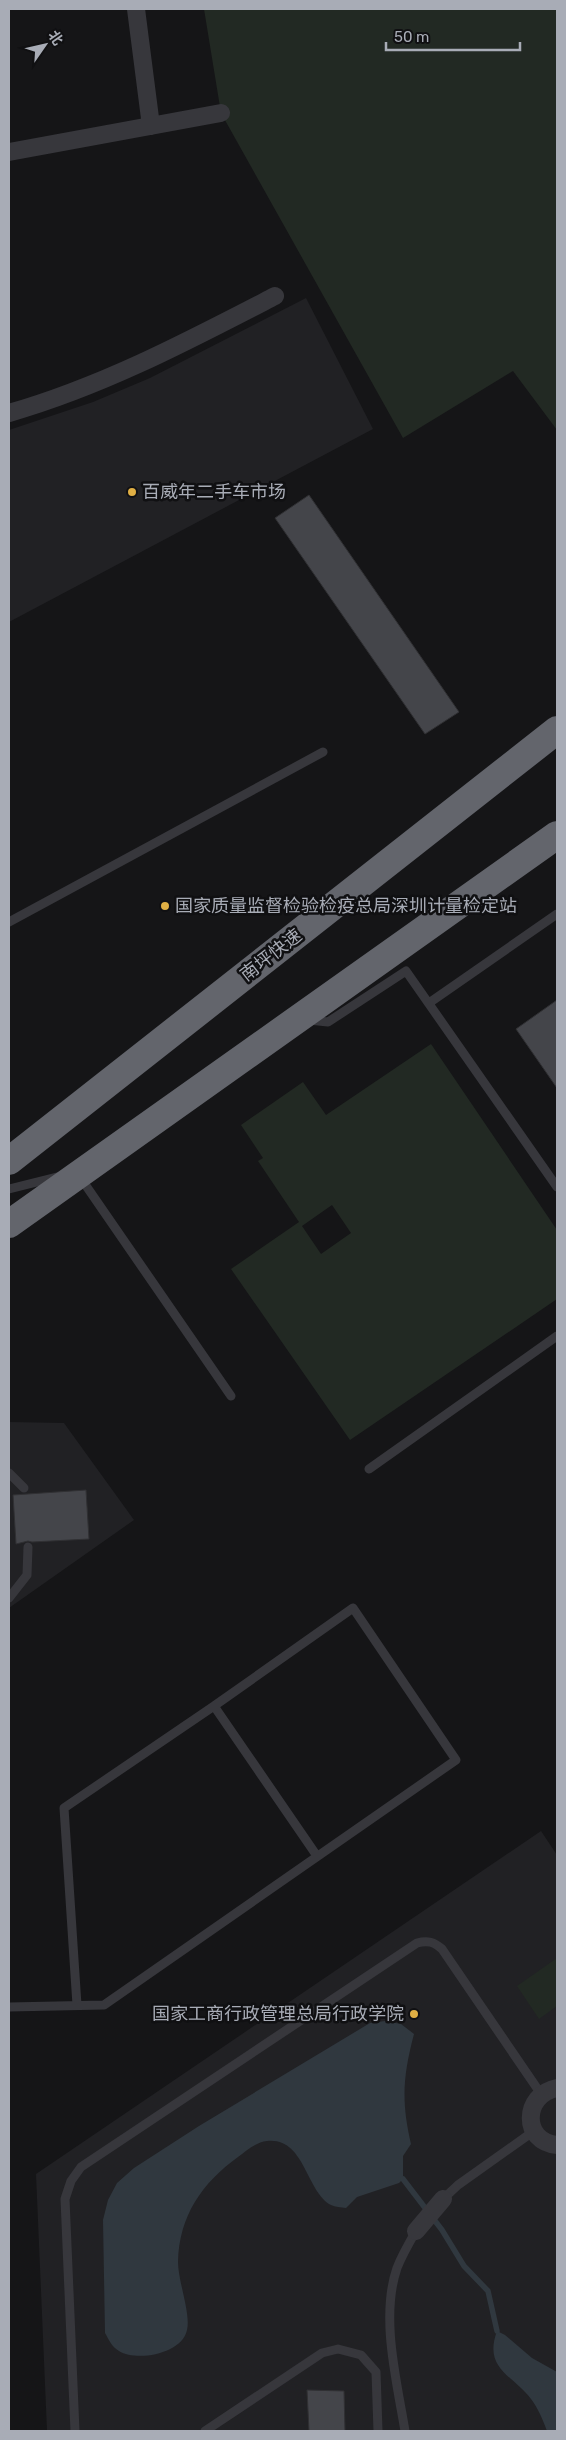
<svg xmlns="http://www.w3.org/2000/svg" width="566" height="2440" viewBox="0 0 566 2440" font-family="Rubik,'Noto Sans SC',sans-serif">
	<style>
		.built { fill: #212124 }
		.green { fill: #222923; fill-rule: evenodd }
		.water { fill: #30383f }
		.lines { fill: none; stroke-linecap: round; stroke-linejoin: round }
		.stream { stroke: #30383f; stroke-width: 5.5 }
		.building { fill: #44454a; stroke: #303033 }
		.lane { stroke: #37373c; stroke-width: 9 }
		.street { stroke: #37373c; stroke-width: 18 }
		.highway { stroke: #63656c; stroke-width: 28 }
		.highway-bridge { stroke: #63656c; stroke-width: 28 }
		.poi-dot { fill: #e0af44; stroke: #101012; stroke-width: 2 }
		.labels { text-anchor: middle; stroke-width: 5; stroke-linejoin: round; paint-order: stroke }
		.poi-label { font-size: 18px; fill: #a8acb6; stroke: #101012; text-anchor: start }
		.street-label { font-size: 18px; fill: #a8acb6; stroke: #101012 }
	</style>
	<rect width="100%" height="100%" fill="#151517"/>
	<path class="built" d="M306,298L373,429L9,622V430L93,402L150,378Z
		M9,1422L64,1423L134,1520L9,1608Z
		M541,1831L557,1855V2431H47L36,2174Z"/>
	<path class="green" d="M204,9H557V430L513,371L403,438L221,113Z
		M431,1044L557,1230V1299L350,1440L231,1269L299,1222L258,1161L263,1158L241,1125L303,1082L326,1115ZM332,1205L351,1233L321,1254L302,1226Z
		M557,1958V2006L539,2019L517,1986Z"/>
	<path class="water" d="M385,2021L401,2024L414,2034C403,2076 401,2101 411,2144L403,2156V2179L399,2183L357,2197L346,2208C341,2207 335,2207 331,2205C306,2192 305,2137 267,2141C256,2142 246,2151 238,2157C202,2183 179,2216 178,2262C178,2281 191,2314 187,2330C182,2354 137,2362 119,2351C112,2347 109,2340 105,2333L103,2220L108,2200L117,2183L134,2168L199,2126L370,2023Z
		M497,2331L505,2335L532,2358L557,2372V2431H547C543,2420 538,2408 531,2399C513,2375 483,2369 497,2331Z"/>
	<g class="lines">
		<path class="stream" d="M403,2179L442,2230L464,2266L488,2291L497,2331"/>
	</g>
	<path class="building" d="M309,495L459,712L425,734L275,518Z
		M557,1000V1088L516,1029Z
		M86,1490L89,1539L32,1542L28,1541L16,1544L13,1495Z
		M307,2390L344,2391L345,2431H309Z"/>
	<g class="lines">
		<path class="lane" d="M9,922L323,752
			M429,1003L557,914
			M309,1020L328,1022L406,971L557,1187
			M80,1177L231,1396
			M9,1189L57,1177
			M369,1469L557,1336
			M9,1473L24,1488
			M9,1598L27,1575L28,1547
			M77,2005L64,1808L214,1706L317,1856
			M9,2007L104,2005L456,1760L353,1608L214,1706
			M443,2199L458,2185L534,2131
			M75,2431L65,2199L71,2181L81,2167L417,1943C428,1940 434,1942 442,1949L541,2094
			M205,2431L322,2353L338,2349L361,2355L376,2372L378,2431
			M405,2431C397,2382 380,2317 397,2268C402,2255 409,2243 416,2231"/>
		<path class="street" d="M136,9L151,126
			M9,152L221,113
			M9,413C103,386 188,341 275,296
			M557,2088C522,2095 522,2142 557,2145
			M416,2231L443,2199"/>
		<path class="highway" d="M9,1161L557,730"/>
		<path class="highway-bridge" d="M9,1224L557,835"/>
	</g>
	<g class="poi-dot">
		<circle cx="132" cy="492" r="5"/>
		<circle cx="165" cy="906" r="5"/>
		<circle cx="414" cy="2014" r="5"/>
	</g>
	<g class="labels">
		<g class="poi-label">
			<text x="142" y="498">百威年二手车市场</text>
			<text x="175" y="912">国家质量监督检验检疫总局深圳计量检定站</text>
			<text x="404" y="2020" text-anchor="end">国家工商行政管理总局行政学院</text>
		</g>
		<g class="street-label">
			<text transform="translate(271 955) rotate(-38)" y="6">南坪快速</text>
		</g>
	</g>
	<rect width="566" height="2440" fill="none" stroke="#a8acb6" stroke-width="20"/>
	<g transform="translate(45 45) rotate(56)" stroke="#101012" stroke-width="4" paint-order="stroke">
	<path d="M0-4L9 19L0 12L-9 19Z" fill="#a8acb6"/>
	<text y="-8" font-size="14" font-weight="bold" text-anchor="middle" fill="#a8acb6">北</text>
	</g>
	<path d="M386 42v8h134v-8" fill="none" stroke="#a8acb6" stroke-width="2.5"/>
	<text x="394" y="42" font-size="15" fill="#a8acb6" stroke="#101012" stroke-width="4" paint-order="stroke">50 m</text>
</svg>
